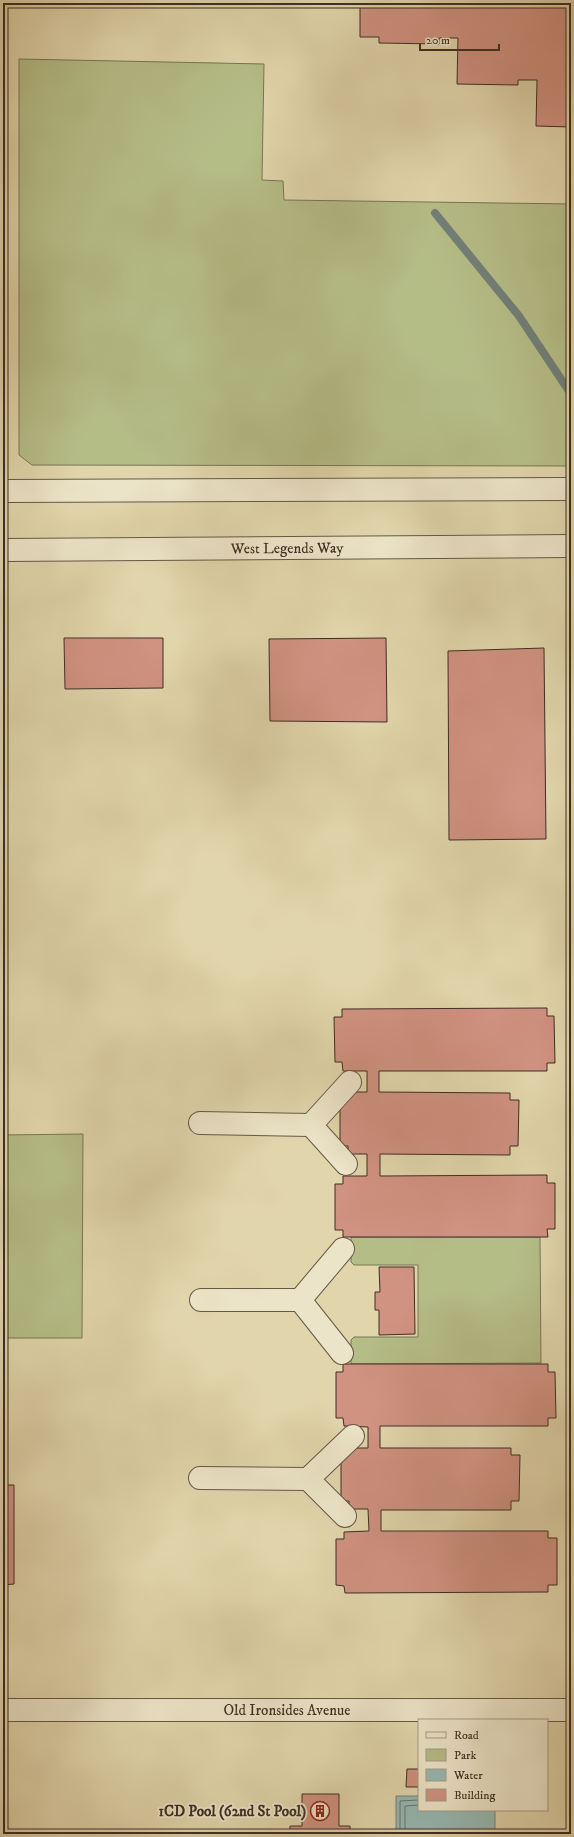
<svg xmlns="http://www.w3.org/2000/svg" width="574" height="1837" viewBox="0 0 574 1837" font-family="'IM FELL DW Pica',serif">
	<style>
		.green { fill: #b5bd87; stroke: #797656 }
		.water { fill: #96b7b1; stroke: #728079 }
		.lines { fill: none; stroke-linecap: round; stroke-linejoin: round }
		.shore { stroke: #6a726a; stroke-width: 1 }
		.stream { stroke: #728079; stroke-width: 8 }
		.building { fill: #d09281; stroke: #3d2e24 }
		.minor-casing { stroke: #665846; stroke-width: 24 }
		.minor { stroke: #ece4c8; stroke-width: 22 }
		.labels { text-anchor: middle; stroke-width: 3.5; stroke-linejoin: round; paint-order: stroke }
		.street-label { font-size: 15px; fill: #3d2e24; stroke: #ece4c8 }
		.poi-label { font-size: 15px; font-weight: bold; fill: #3d2e24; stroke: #ece4c8; text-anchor: end }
	</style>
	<rect width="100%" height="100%" fill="#e1d5ab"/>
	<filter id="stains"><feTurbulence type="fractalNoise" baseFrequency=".005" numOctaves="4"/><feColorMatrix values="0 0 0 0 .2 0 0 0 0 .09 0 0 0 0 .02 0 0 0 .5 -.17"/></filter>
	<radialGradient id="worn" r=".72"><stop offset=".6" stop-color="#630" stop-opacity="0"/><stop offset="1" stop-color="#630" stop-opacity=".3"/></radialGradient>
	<path class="green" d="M19,59L264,64L262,180L283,181L284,200L571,204V466L32,465L19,455Z
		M83,1134L82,1338H3V1135Z
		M351,1237H540L541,1363L351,1364V1340L354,1337H418V1265H354L351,1262Z"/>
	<path class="water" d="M396,1796H419V1810H495V1834H396Z"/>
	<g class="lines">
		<path class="shore" d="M400,1834V1801L419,1800
			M405,1834V1806L419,1805"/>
		<path class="stream" d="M249,4V3
			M435,213L519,316L571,394"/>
	</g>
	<path class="building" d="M355,3H571V127L536,126L537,80H518V85L457,84L458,38H439V44L379,43V37H360V6Z
		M64,638H163V688L65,689Z
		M386,638L387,722L270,721L269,639Z
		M544,648L546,839L449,840L448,651Z
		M547,1008V1016H554L555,1063H547V1071H379V1092L510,1093V1100H519L518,1146H510V1155L380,1154V1176L547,1175V1183H555V1229H547L548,1237H343V1230H335V1184H343V1176H367V1154H348V1146H340V1101L348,1092H367V1071H343L342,1062H335L334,1017H342V1009Z
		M379,1267H414L415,1334L379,1335V1310H375V1292H380Z
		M343,1364H548V1372H555L556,1418H548V1426H380V1448H511V1455H520L519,1501H511V1510H381V1531H548V1538H557V1585H548V1592L345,1593L344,1586L336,1585V1539H344V1532L369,1531L368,1509H349V1501H341V1456H349V1448H368V1427L344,1426L343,1418H336V1372H343Z
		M3,1424H6L7,1485H14V1584L3,1585Z
		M407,1769H419V1787H406Z
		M302,1794H339V1826H350V1834H290V1826H302Z"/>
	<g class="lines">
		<g class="minor-casing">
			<g id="minor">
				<path d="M3,491L571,489"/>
				<path id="s1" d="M3,550L571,546"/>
				<path d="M200,1123L311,1125"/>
				<path d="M346,1164L311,1125L350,1082"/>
				<path d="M201,1300H300"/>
				<path d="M342,1353L300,1300L343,1249"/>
				<path d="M200,1478L308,1479"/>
				<path d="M345,1516L308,1479L353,1436"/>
				<path id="s2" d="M3,1710H571"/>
			</g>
		</g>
		<use href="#minor" class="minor"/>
	</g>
	<defs>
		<g id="building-ring" transform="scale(1)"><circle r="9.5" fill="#ece4c8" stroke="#8f2418" stroke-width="1.5"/><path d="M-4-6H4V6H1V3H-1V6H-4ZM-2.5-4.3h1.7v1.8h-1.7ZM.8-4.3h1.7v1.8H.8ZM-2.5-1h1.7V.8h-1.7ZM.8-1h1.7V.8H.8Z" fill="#8f2418"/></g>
	</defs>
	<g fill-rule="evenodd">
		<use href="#building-ring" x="320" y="1811"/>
	</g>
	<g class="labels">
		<g class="street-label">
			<text dy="5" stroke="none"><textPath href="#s1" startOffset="284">West Legends Way</textPath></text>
			<text dy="5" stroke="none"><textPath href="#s2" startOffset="284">Old Ironsides Avenue</textPath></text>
		</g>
		<g class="poi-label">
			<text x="306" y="1816">1CD Pool (62nd St Pool)</text>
		</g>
	</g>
	<rect width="574" height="1837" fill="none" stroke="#e1d5ab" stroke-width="16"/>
	<rect x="4" y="4" width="566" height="1829" fill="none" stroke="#3d2e24" stroke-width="2"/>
	<rect x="8" y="8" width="558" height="1821" fill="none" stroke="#3d2e24"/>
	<rect x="418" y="1719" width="130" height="92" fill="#ece4c8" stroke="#a69b86"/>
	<rect x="426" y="1732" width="20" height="6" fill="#ece4c8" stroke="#a69b86"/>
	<text x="454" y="1739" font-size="12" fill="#3d2e24">Road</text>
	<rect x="426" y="1749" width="20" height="12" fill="#b5bd87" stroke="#a69b86"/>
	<text x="454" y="1759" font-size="12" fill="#3d2e24">Park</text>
	<rect x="426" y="1769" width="20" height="12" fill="#96b7b1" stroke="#a69b86"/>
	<text x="454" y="1779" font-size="12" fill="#3d2e24">Water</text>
	<rect x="426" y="1789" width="20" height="12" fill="#d09281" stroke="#a69b86"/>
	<text x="454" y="1799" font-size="12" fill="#3d2e24">Building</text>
	<path d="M420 44v6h79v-6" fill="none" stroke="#3d2e24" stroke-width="2"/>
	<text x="426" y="44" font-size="12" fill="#3d2e24" stroke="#ece4c8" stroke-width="3" paint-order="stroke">20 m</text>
	<rect width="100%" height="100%" filter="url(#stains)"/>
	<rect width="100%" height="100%" fill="url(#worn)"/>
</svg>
